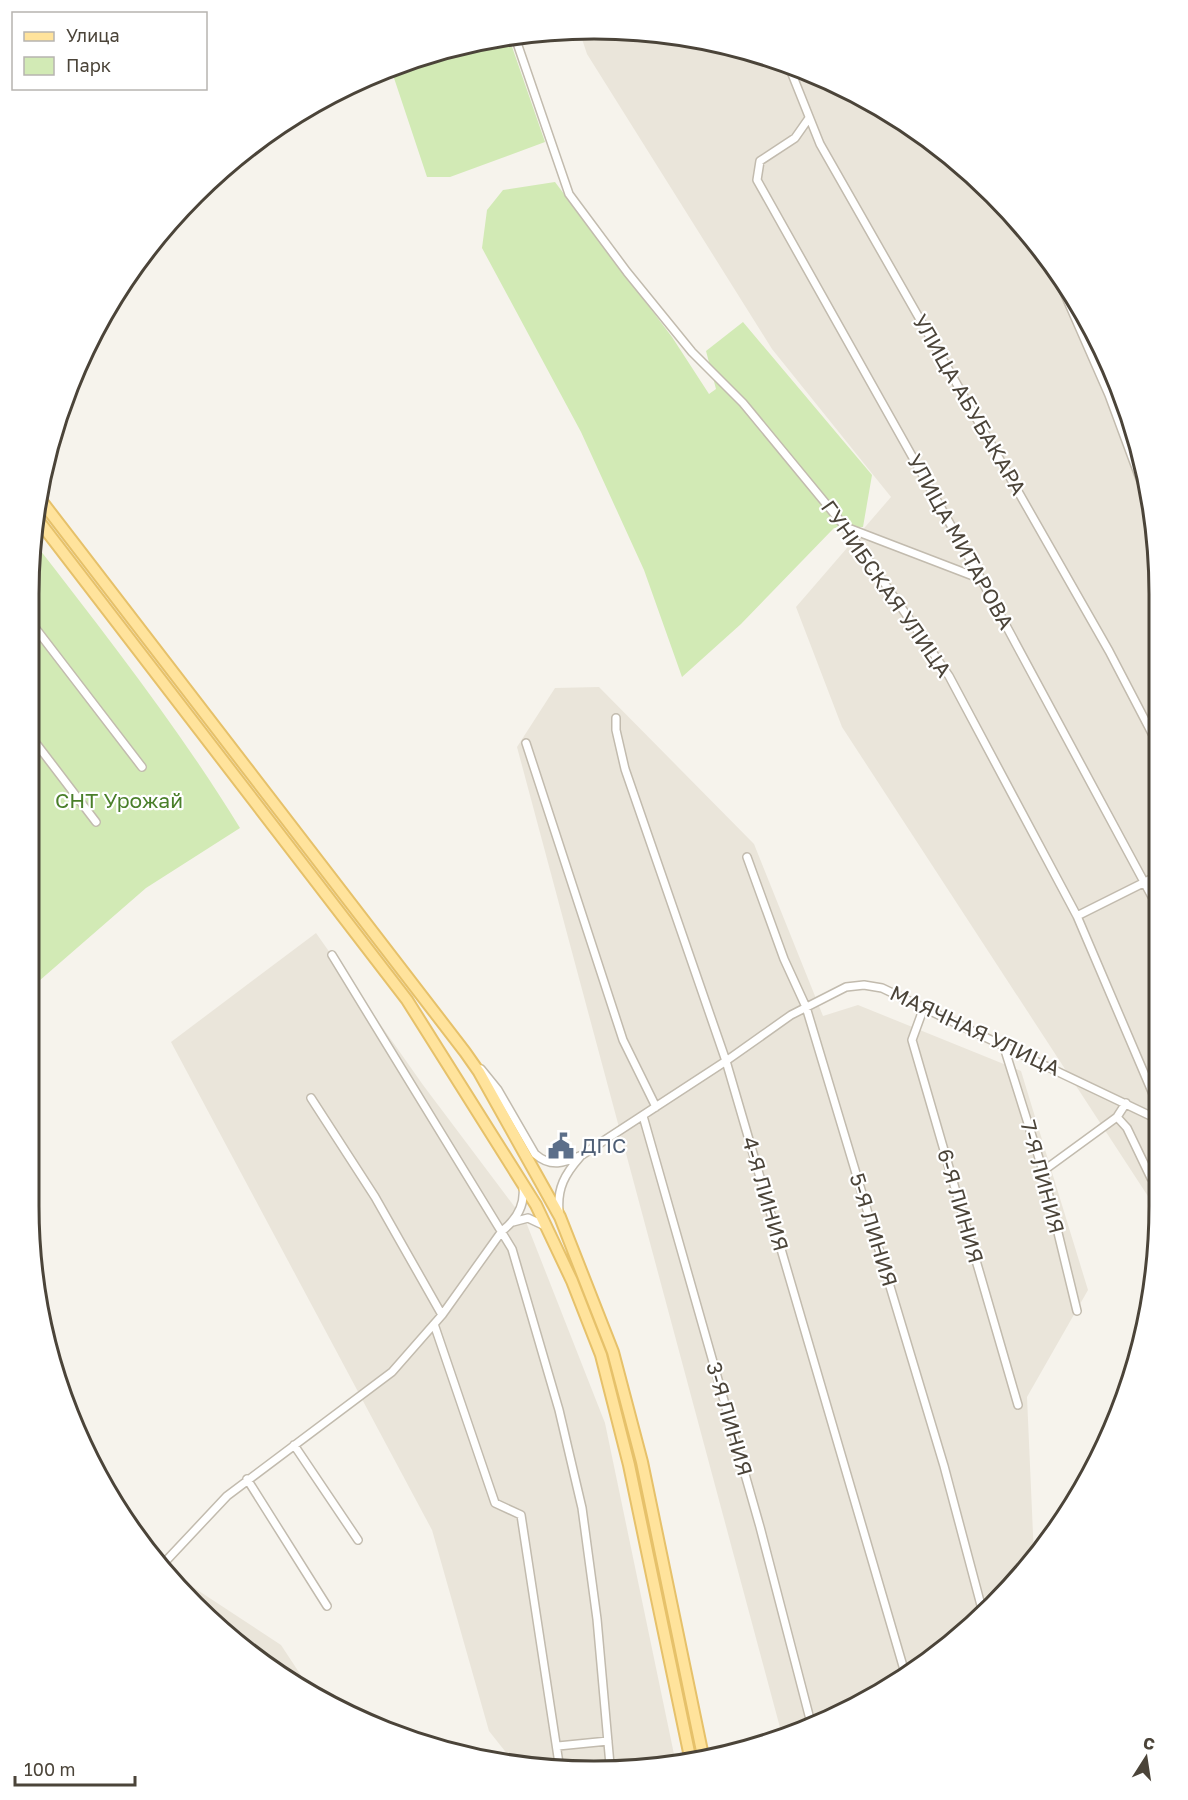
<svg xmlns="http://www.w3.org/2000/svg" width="1188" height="1800" viewBox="0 0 1188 1800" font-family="'Golos Text',sans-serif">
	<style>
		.residential { fill: #eae5da }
		.green { fill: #d2eab5 }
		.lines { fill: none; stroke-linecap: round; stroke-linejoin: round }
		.minor-casing { stroke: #c2bbae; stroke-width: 10 }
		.primary-casing { stroke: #e6c16a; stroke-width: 14 }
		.minor { stroke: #fff; stroke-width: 7 }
		.primary { stroke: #ffe39c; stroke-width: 10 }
		.labels { text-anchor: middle; stroke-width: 4.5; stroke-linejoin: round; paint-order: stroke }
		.street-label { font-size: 21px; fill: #4b4439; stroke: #fff }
		.park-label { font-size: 21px; fill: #4a7f2a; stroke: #fff }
		.service-label { font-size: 21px; fill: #4e5e75; stroke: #fff; text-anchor: start }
		.rim { fill: none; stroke: #4b4439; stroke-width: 3 }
	</style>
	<rect width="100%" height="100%" fill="#f6f3ec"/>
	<path class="residential" d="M579,30L668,33L776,59L877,104L967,169L1043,250L1101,344L1140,448L1158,557L1155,1207L842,727L796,607L891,497L772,349L587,54Z
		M599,687L754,844L823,1016L858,1005L1021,1071L1088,1290L1027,1397L1034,1557L1019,1579L877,1696L782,1735L517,747L555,688Z
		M316,933L423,1085L526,1222L605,1423L675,1759L557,1770L512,1760L489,1731L432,1530L171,1042Z
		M176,1576L281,1645L310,1689L249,1654Z"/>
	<path class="green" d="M509,38L545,142L450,177H427L391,69L448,48Z
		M555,182L672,337L709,394L716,389L706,351L743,322L872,475L863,527L834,528L741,624L682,677L644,570L581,432L482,248L487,210L503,190Z
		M33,541C106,635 178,727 240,828L146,888L39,981L30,968Z"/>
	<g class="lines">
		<g class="minor-casing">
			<path id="minor" d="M515,37L569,194L627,272L692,352L743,403L846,528L949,676L1077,916L1156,1101
				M788,64L820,144L1109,651L1157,743
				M809,118L795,138L760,161L757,180L981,579L1157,906
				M1052,265L1109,395L1149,503
				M848,528L981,579
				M33,625L142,767
				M616,718V730L625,769L726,1061L905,1673
				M32,738L96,822
				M526,743L623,1040L656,1107
				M747,857L784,959L806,1007L944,1466L982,1609
				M1077,916L1157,876
				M332,955L512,1249L559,1410L582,1508L597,1619L610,1765
				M924,1007L912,1040L1018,1405
				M1003,1044L1043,1171L1077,1311
				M481,1069L498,1090L535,1154C551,1168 564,1163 582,1155L726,1061L791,1015L846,987L864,985L882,988L1155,1118
				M311,1098L375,1197L442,1315
				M643,1116L760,1527L811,1723
				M1117,1117L1127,1128L1151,1178L1155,1182
				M1043,1171L1117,1117L1126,1103
				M559,1211C557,1188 565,1174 580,1157
				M513,1222L528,1218L545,1226
				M434,1324L495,1503L521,1515L560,1770
				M294,1445L358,1540
				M247,1479L327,1606
				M164,1563L227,1496L392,1372L442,1315L502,1231C516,1220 525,1206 523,1188
				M558,1746L608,1741"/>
		</g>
		<g class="primary-casing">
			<path id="primary" d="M40,499L465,1052L479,1072L560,1217L613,1352L642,1462L703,1756
				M35,516L407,1000L536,1205L572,1281L601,1355L629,1465L690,1757"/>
		</g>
		<use href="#minor" class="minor"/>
		<use href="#primary" class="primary"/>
	</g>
	<defs>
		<g id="civic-bare" transform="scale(2.07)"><path d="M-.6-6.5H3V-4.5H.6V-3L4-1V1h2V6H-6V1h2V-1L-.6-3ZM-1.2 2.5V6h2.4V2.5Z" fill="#5c6f8a" stroke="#fff" stroke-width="2.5" paint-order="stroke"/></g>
	</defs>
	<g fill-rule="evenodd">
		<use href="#civic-bare" x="561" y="1146"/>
	</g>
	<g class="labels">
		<g class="street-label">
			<text transform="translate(969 405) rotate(60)" y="7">УЛИЦА АБУБАКАРА</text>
			<text transform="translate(960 542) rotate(61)" y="7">УЛИЦА МИТАРОВА</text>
			<text transform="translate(886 589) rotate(55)" y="7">ГУНИБСКАЯ УЛИЦА</text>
			<text transform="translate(975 1031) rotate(25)" y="7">МАЯЧНАЯ УЛИЦА</text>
			<text transform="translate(1042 1177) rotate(75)" y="7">7-Я ЛИНИЯ</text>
			<text transform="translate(765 1194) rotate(74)" y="7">4-Я ЛИНИЯ</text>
			<text transform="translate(960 1206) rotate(74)" y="7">6-Я ЛИНИЯ</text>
			<text transform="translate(873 1230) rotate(73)" y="7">5-Я ЛИНИЯ</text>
			<text transform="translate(729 1419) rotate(74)" y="7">3-Я ЛИНИЯ</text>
		</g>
		<g class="park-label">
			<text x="119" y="808">СНТ Урожай</text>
		</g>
		<g class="service-label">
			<text x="581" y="1153">ДПС</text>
		</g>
	</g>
	<path d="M0 0H1188V1800H0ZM594 39H594A555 555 0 0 1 1149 594V1206A555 555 0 0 1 594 1761H594A555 555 0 0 1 39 1206V594A555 555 0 0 1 594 39Z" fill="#fff" fill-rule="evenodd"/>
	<path class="rim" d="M594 39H594A555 555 0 0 1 1149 594V1206A555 555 0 0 1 594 1761H594A555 555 0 0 1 39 1206V594A555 555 0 0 1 594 39Z"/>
	<rect x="12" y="12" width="195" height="78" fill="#ffffff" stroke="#b7b4b0" stroke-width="1.5"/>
	<rect x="24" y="32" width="30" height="9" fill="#ffe39c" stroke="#b7b4b0" stroke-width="1.5"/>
	<text x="66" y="42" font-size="18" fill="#4b4439">Улица</text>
	<rect x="24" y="57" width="30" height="18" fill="#d2eab5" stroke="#b7b4b0" stroke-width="1.5"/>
	<text x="66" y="72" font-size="18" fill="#4b4439">Парк</text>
	<g transform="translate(1146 1758) rotate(12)" stroke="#ffffff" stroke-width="4.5" paint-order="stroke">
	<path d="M0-4.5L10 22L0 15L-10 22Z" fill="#4b4439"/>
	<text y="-9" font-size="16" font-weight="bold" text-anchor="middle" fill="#4b4439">С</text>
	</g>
	<path d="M15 1776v9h120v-9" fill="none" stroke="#4b4439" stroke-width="3"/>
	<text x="24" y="1776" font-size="18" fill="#4b4439" stroke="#ffffff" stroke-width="4.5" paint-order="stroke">100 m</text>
</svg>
